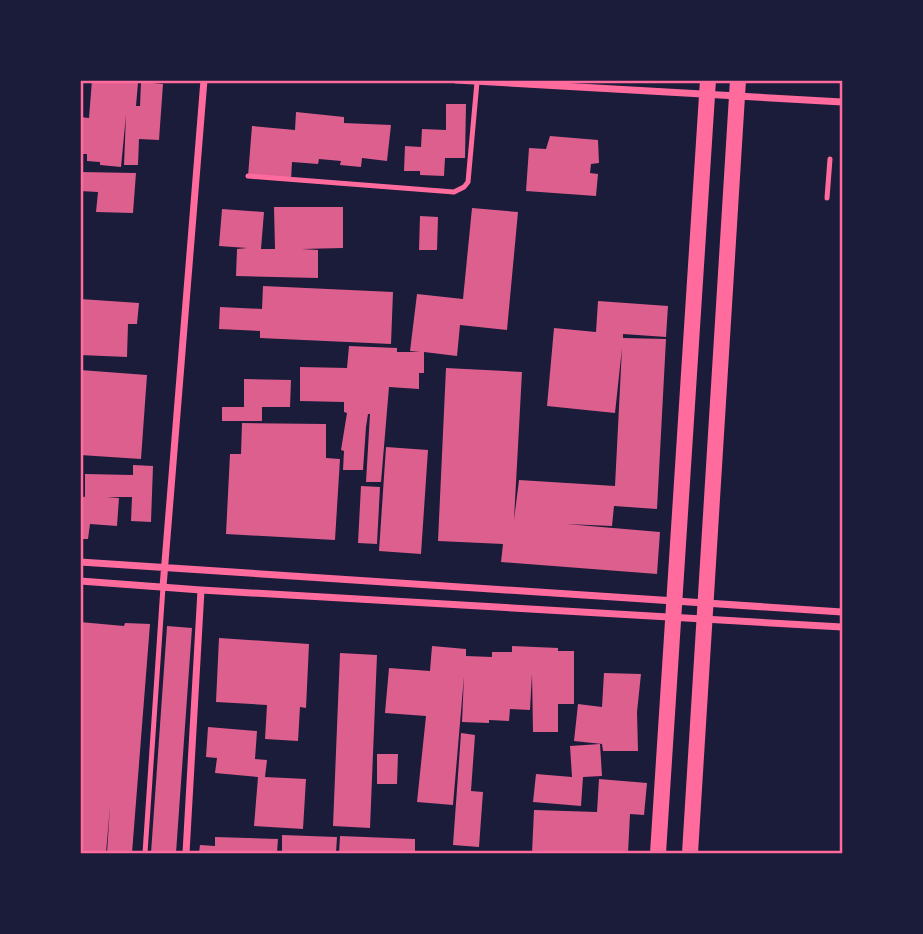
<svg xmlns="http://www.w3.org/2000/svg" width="923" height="934" viewBox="0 0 923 934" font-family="Commissioner,sans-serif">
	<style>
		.building { fill: #dd5f8e }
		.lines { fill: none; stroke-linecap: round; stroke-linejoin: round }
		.service { stroke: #ff6b9d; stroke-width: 5 }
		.minor { stroke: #ff6b9d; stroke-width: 7 }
		.primary { stroke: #ff6b9d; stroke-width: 16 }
		.neatline { fill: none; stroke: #ff6b9d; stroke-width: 2.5 }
	</style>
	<rect width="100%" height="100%" fill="#1b1b3a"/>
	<path class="building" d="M92,80L138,83L136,106H140L141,82L163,84L159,140L139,139L138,165H124L126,115L121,167L100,165V162L87,161V154H80V117L89,118Z
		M446,104H466L465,158H445L444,176L420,175V171H404L405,146L421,147L422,129L446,130Z
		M296,112L344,117V123L391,125L387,161L362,158L361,167L340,165L341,161L319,159L318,164L292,162L291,180L248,176L252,126L295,130Z
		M550,136L598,140L599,163L591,164L590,173L598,174L596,196L526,191L529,148L546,149Z
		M80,172L136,173L133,213L96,212L98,192L80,191Z
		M274,207H343V248L302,249L318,250V278L236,276L237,249L247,248L219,246L222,209L264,212L261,249H275Z
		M472,208L518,212L507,330L460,325L457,356L424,352V373H419V389L389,387L381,482H366L370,414H368L366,427L363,470H343L344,451L341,450L347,413L344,412V402L300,401V367L347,368L349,346L397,348V352H420L410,351L417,294L463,299Z
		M420,216L438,217L437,250H419Z
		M263,286L393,292L391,344L260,338V331L219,329L220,307L262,309Z
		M80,299L139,303L137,324H128L127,357L80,355Z
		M598,301L668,306L666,337L623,334V338L666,339L657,509L614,506L612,526L566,524L660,532L657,574L501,562L503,544L438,541L446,368L522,372L514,520L519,480L615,486L622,348L615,413L547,406L554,328L596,332Z
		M80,370L147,375L141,459L80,455Z
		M244,379L291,380L290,407H262V421H222V407H244Z
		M242,423L326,424V458L340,459L335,540L226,534L230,454H241Z
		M386,447L428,450L421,554L379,551Z
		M133,465L153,466L151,522L131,521L132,497H107L119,498L117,526L90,524L88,539H80V496L85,497V474L133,475Z
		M361,486L380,487L377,544L358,543Z
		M80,622L124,626L125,623L150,624L132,853H107L110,806L106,853H80Z
		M167,626L192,628L176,853H151Z
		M219,638L309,644L306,708L300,707L298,741L265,739L267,705L216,702Z
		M432,646L466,649V656L492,657V652H512V646L558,648V651H574V704H558V732H533L532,674L530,710L510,709L509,721L489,720V723L462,722L464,676L453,805L417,802L426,716L385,713L389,668L430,671Z
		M340,653L377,655L370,828L333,826Z
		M604,673L641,674L637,712L638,751H603L602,744L574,741L578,704L602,707Z
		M208,727L257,731L255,759L267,760L265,777L306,779L303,829L254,826L258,777L215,773L217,758L206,757Z
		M461,733L475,735L471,791L483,792L479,847L453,845Z
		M600,744L602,776L583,777L581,806L533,802L536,774L572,777L570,746Z
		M377,754H398L397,784H377Z
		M599,779L647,783L644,815L630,814L628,853H532L534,810L597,812Z
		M282,835L337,837L336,853H282Z
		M340,836L415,839V853H339Z
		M215,837L278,839L277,853H199L200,845L215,846Z"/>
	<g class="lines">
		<path class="service" d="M248,176L454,192L464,187L468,182L477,82
			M827,198L830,159
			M145,853L163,587"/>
		<path class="minor" d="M456,80L842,102
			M80,562L842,612
			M80,581L201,590L842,627
			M163,587L204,80
			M186,853L201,590"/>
		<path class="primary" d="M658,853L708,80
			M690,853L738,80"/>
	</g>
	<rect width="923" height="934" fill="none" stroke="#1b1b3a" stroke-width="164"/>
	<rect x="82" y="82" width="759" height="770" class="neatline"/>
</svg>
